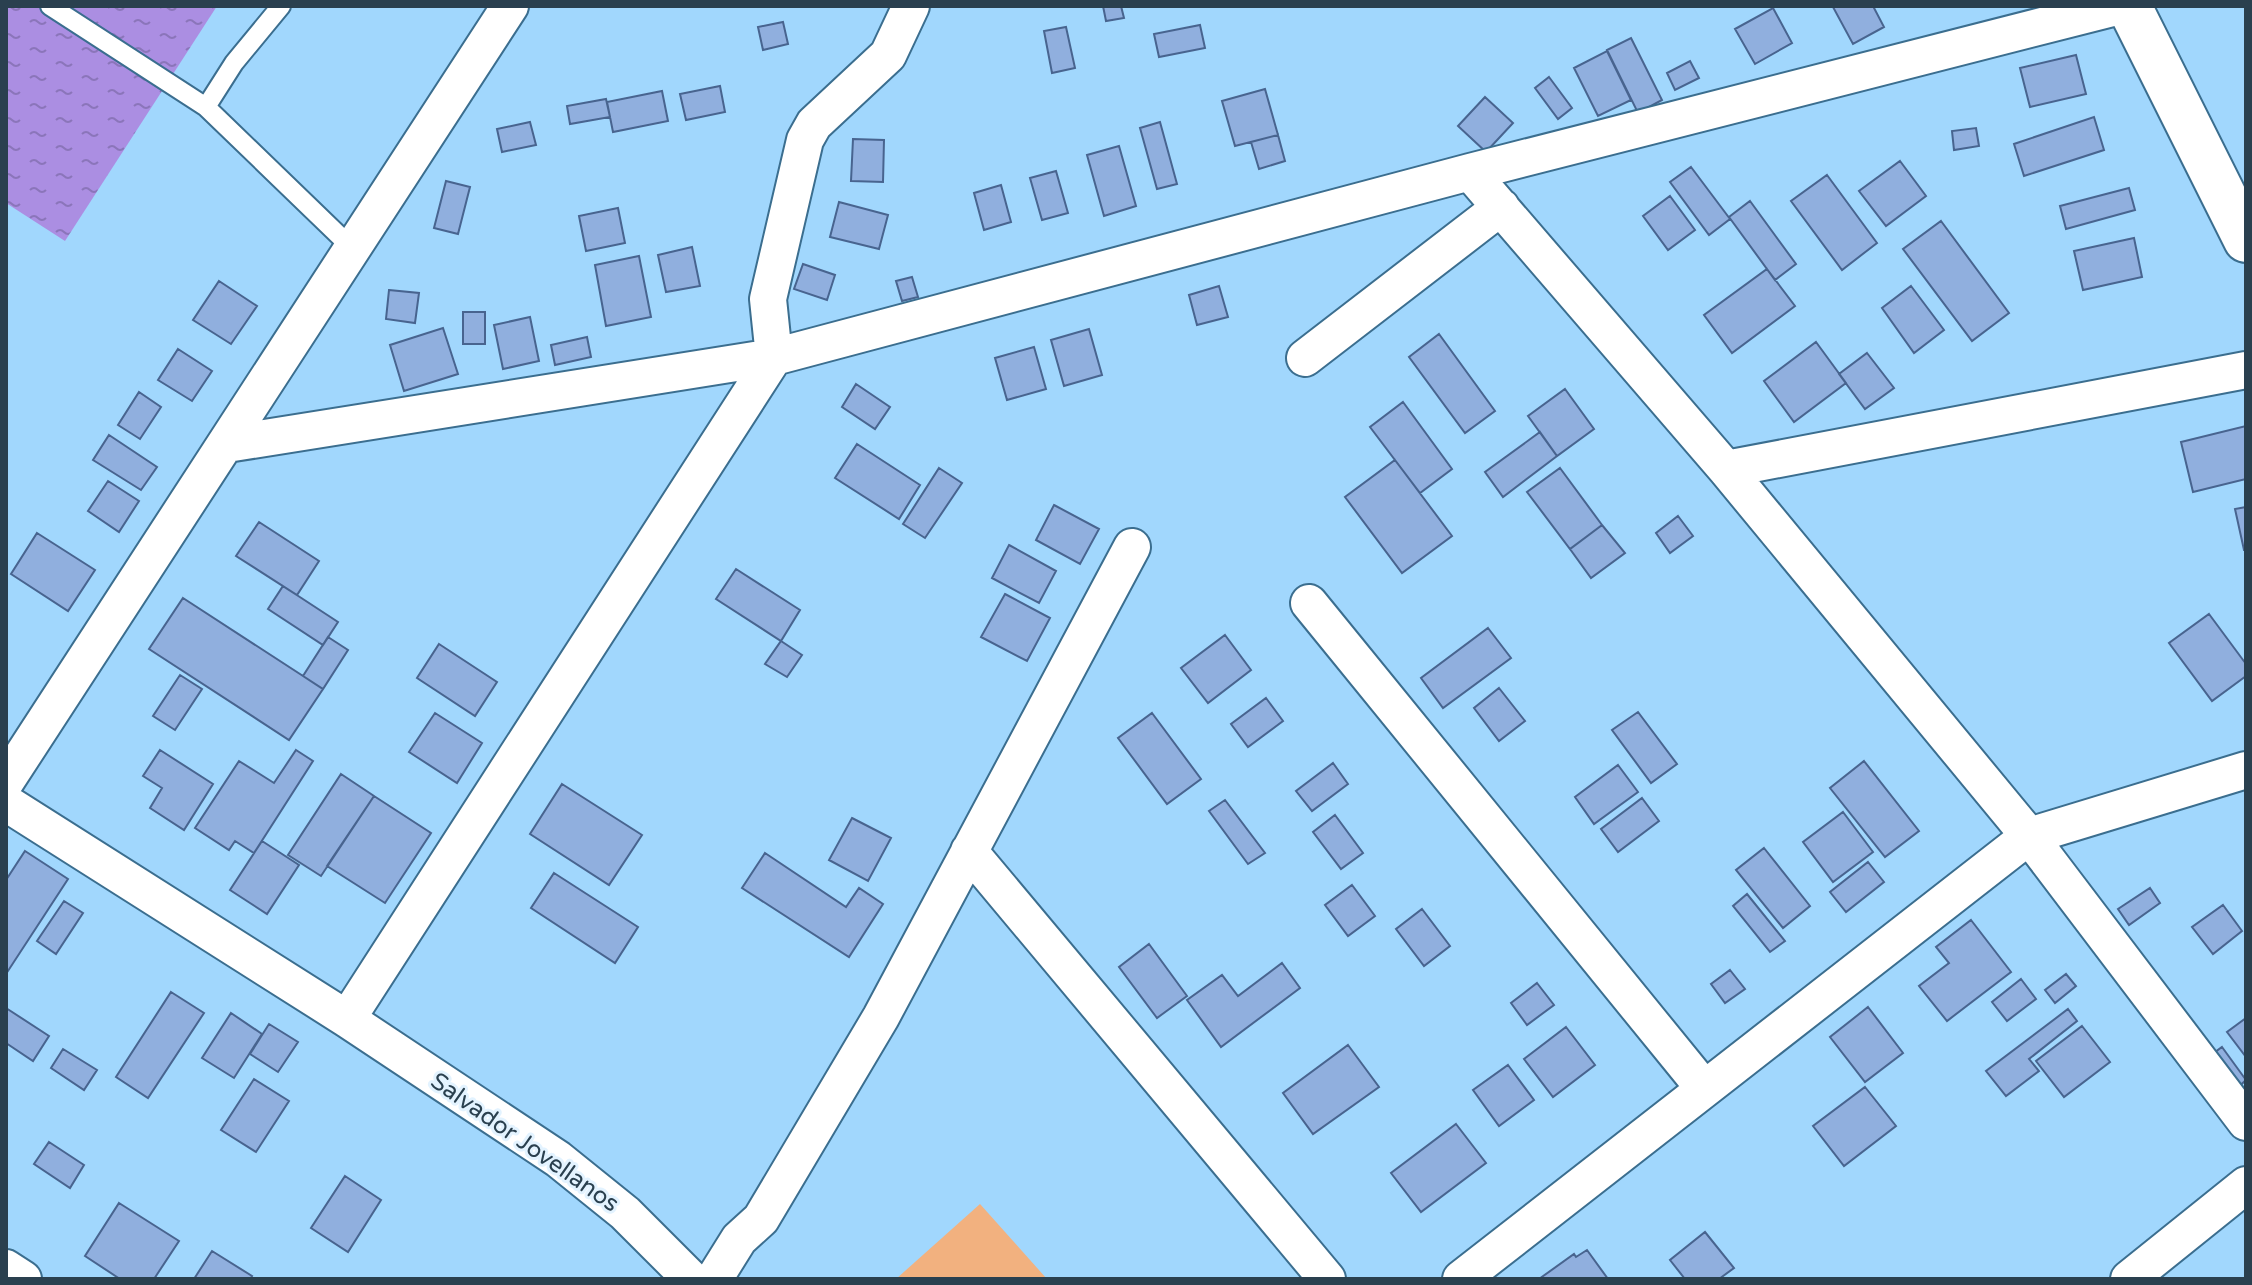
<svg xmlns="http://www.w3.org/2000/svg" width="2252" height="1285" viewBox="0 0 2252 1285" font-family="'Varela Round',sans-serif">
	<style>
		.garden { fill: #f2b17f }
		.water { fill: url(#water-ripples) }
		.building { fill: #90afde; stroke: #48648f; stroke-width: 2 }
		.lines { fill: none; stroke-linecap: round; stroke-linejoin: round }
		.lane-casing { stroke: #3b6e8f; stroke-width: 22 }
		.street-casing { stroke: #3b6e8f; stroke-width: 40 }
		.secondary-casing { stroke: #3b6e8f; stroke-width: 48 }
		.lane { stroke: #fff; stroke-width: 18 }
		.street { stroke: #fff; stroke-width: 36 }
		.secondary { stroke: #fff; stroke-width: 44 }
		.labels { text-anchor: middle; stroke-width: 6; stroke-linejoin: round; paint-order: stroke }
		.street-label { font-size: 24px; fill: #2a404f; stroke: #e3f3ff }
	</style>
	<defs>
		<pattern id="water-ripples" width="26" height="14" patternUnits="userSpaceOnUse" patternTransform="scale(2)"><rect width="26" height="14" fill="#ab8ee2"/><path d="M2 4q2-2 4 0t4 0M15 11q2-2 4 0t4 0" fill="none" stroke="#8b75ba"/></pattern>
	</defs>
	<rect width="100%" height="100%" fill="#a1d7fd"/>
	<path class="garden" d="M980,1204L1047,1279H896Z"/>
	<path class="water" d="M6,6H217L65,241L6,203Z"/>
	<path class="building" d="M1103,6H1121L1124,18L1106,21Z
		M1873,6L1884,27L1853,44L1833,7Z
		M1773,8L1792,43L1755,64L1735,29Z
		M783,22L788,44L763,50L758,27Z
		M1200,25L1205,48L1159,57L1154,34Z
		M1066,27L1075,68L1052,73L1044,31Z
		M1631,38L1662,100L1638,113L1607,50Z
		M1607,51L1631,100L1598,116L1574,68Z
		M2076,55L2086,94L2030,107L2020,68Z
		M1690,61L1699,78L1675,90L1667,73Z
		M1549,77L1572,108L1558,119L1535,88Z
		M720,86L725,112L686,120L680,94Z
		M1265,89L1278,135L1235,146L1222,101Z
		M662,91L668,121L613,132L607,102Z
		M1485,97L1513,123L1486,152L1458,126Z
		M606,99L610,117L570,124L567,106Z
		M2094,117L2104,150L2024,176L2014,144Z
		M530,122L536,145L502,152L497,129Z
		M1160,122L1177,184L1157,189L1140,128Z
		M1976,128L1979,146L1954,150L1952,131Z
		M1278,135L1285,161L1259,169L1251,142Z
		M853,139L884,140L883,182L851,181Z
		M1119,146L1136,206L1104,216L1087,155Z
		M1900,161L1926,196L1886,226L1859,191Z
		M1691,167L1730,219L1709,235L1670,182Z
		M1056,171L1068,213L1042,220L1030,178Z
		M1827,175L1877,243L1842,270L1791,201Z
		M446,181L470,187L458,234L434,228Z
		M1001,185L1011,222L984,230L974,193Z
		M2129,188L2135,210L2066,229L2060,206Z
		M1670,196L1695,230L1668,250L1643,216Z
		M1750,201L1796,264L1775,280L1729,217Z
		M839,202L888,215L879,249L830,237Z
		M618,208L625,243L586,251L579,216Z
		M1941,221L2009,313L1972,341L1903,249Z
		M2134,238L2142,277L2083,290L2074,251Z
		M692,247L700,286L666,292L658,255Z
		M639,256L651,317L606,326L595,265Z
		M803,264L835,275L827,300L794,289Z
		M1767,269L1795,306L1732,353L1704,315Z
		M912,277L918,297L902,301L896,281Z
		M219,281L257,306L231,344L193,320Z
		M1219,286L1228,317L1197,325L1189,295Z
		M1911,286L1944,330L1914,353L1882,308Z
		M389,290L419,293L415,323L386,319Z
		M463,312H485V344H463Z
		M530,317L539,361L503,369L494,325Z
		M443,328L458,374L404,391L390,345Z
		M1089,329L1102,375L1064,386L1051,340Z
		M1439,334L1495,411L1465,433L1409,357Z
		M587,337L591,357L555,365L551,345Z
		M1816,342L1846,383L1794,422L1764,381Z
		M1034,347L1046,389L1007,400L995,358Z
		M178,349L212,371L192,401L158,380Z
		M1867,353L1894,388L1865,409L1839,374Z
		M856,384L890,407L875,429L842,407Z
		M1565,389L1594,429L1557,456L1528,416Z
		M139,392L161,407L140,439L118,425Z
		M1403,402L1452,469L1420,493L1370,427Z
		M2246,426V479L2193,492L2181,442Z
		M1540,432L1557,456L1503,497L1485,472Z
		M109,435L157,467L141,490L93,460Z
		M857,444L920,485L899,519L835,478Z
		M1395,460L1452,536L1402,573L1345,497Z
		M939,468L962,483L925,538L903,524Z
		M1560,468L1602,525L1570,549L1527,492Z
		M108,481L139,501L119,532L88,511Z
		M1054,505L1099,529L1080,564L1036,540Z
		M2246,507V550H2244L2235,509Z
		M1678,516L1693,536L1670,553L1656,533Z
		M259,522L319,561L297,595L236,556Z
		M1602,525L1625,553L1591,578L1570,549Z
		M37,533L95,570L68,611L11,574Z
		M1009,545L1056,571L1039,603L992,578Z
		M736,569L800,610L781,641L716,599Z
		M283,586L338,622L323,645L268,609Z
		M1005,594L1050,618L1027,661L981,637Z
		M183,598L323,689L289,740L149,649Z
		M2209,614L2246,664V676L2212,701L2169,643Z
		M1488,628L1511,658L1443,708L1421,678Z
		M1225,635L1251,670L1208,703L1181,668Z
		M328,637L348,650L323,689L303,676Z
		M781,641L802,655L787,677L765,664Z
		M439,644L497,682L475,716L417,678Z
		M180,675L202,689L175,730L153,716Z
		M1499,688L1525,721L1499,741L1474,708Z
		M1266,698L1283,721L1248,747L1231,724Z
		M1638,712L1677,764L1651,783L1612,730Z
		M435,713L482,743L457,783L409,752Z
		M1152,713L1201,779L1167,804L1118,738Z
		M160,750L213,784L184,830L150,808L162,788L143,776Z
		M296,750L313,761L254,853L235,841L229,850L195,828L239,761L274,783Z
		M1864,761L1919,831L1885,857L1830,788Z
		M1333,763L1348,784L1312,811L1296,791Z
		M1618,765L1638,792L1594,824L1575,797Z
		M341,774L374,796L321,876L288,855Z
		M562,784L642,835L609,885L530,834Z
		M374,796L431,833L385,903L327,866Z
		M1642,798L1659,821L1618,852L1601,829Z
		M1225,800L1265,853L1248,864L1209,811Z
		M1843,812L1873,852L1833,882L1803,842Z
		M1335,815L1363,853L1341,869L1313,832Z
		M852,818L891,838L868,881L829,860Z
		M262,841L299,865L267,914L230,890Z
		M1764,848L1810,906L1783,928L1736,870Z
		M25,851L68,879L6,974V880Z
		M765,853L846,907L859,888L883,904L849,957L742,888Z
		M1868,862L1884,882L1846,912L1830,892Z
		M554,873L638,927L615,963L531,908Z
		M1352,885L1375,916L1348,936L1325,905Z
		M2150,888L2160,903L2129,925L2118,909Z
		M1747,894L1785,941L1770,952L1733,906Z
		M64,901L83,913L56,954L37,941Z
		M2223,905L2242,931L2213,954L2192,927Z
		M1422,909L1450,946L1424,966L1396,929Z
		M1971,920L2011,972L1947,1021L1919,986L1949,963L1936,947Z
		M1149,944L1187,996L1157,1018L1119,967Z
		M1282,963L1300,988L1221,1047L1187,1000L1222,975L1238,996Z
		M1730,970L1745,989L1725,1003L1711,984Z
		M2066,974L2076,986L2055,1003L2045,990Z
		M2021,979L2036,999L2007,1021L1992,1002Z
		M1537,983L1554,1005L1527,1025L1511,1003Z
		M171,992L204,1013L148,1098L116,1077Z
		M1868,1007L1903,1053L1865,1082L1830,1037Z
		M6,1008L49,1036L33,1061L6,1043Z
		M2068,1009L2077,1021L2029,1059L2039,1071L2006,1096L1986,1071Z
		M231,1013L262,1034L234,1078L202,1058Z
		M2246,1018V1057L2227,1032Z
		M269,1024L298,1042L278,1072L250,1054Z
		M2082,1026L2110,1062L2064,1097L2036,1061Z
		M1566,1027L1595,1065L1553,1097L1524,1059Z
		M1348,1045L1379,1087L1313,1134L1283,1093Z
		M2222,1047L2246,1080L2233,1092L2207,1058Z
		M63,1049L97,1070L84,1090L51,1068Z
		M1508,1065L1534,1100L1499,1126L1473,1090Z
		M254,1079L289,1101L256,1152L221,1130Z
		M1865,1087L1896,1126L1844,1166L1813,1126Z
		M1456,1124L1486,1163L1421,1212L1391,1173Z
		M49,1142L84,1165L70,1188L34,1164Z
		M345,1176L381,1200L348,1252L311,1228Z
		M119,1203L179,1241L154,1279H120L85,1256Z
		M1705,1232L1734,1268L1719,1279H1685L1670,1260Z
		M1587,1250L1608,1279H1539L1574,1254L1576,1257Z
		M212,1251L252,1276L250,1279H194Z"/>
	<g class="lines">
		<g class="lane-casing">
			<path id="lane" d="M50,6L206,107
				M281,6L234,63L206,107L353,249"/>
		</g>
		<g class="street-casing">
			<path id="street" d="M1470,172L1726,469L2029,836L2246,1122
				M1305,358L1501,207
				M227,444L774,357L1470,172L2120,6
				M1726,469L2246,370
				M1309,603L1703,1087
				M6,781L510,6
				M6,803L347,1019L558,1159L625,1213L691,1279
				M969,851L1327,1279
				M347,1019L774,357L768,299L805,140L814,124L888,55L911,6
				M6,1268L23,1279
				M714,1279L739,1239L761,1219L881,1017L1132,547
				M1461,1279L2029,836L2246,770
				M2129,1279L2246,1185"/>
		</g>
		<g class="secondary-casing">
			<path id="secondary" d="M2129,6L2246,240"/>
		</g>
		<use href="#lane" class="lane"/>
		<use href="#street" class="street"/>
		<use href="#secondary" class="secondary"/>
	</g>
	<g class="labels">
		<g class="street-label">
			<text transform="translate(525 1142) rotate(35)" y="8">Salvador Jovellanos</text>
		</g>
	</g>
	<rect width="2252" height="1285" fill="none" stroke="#2a404f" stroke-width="16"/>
</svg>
